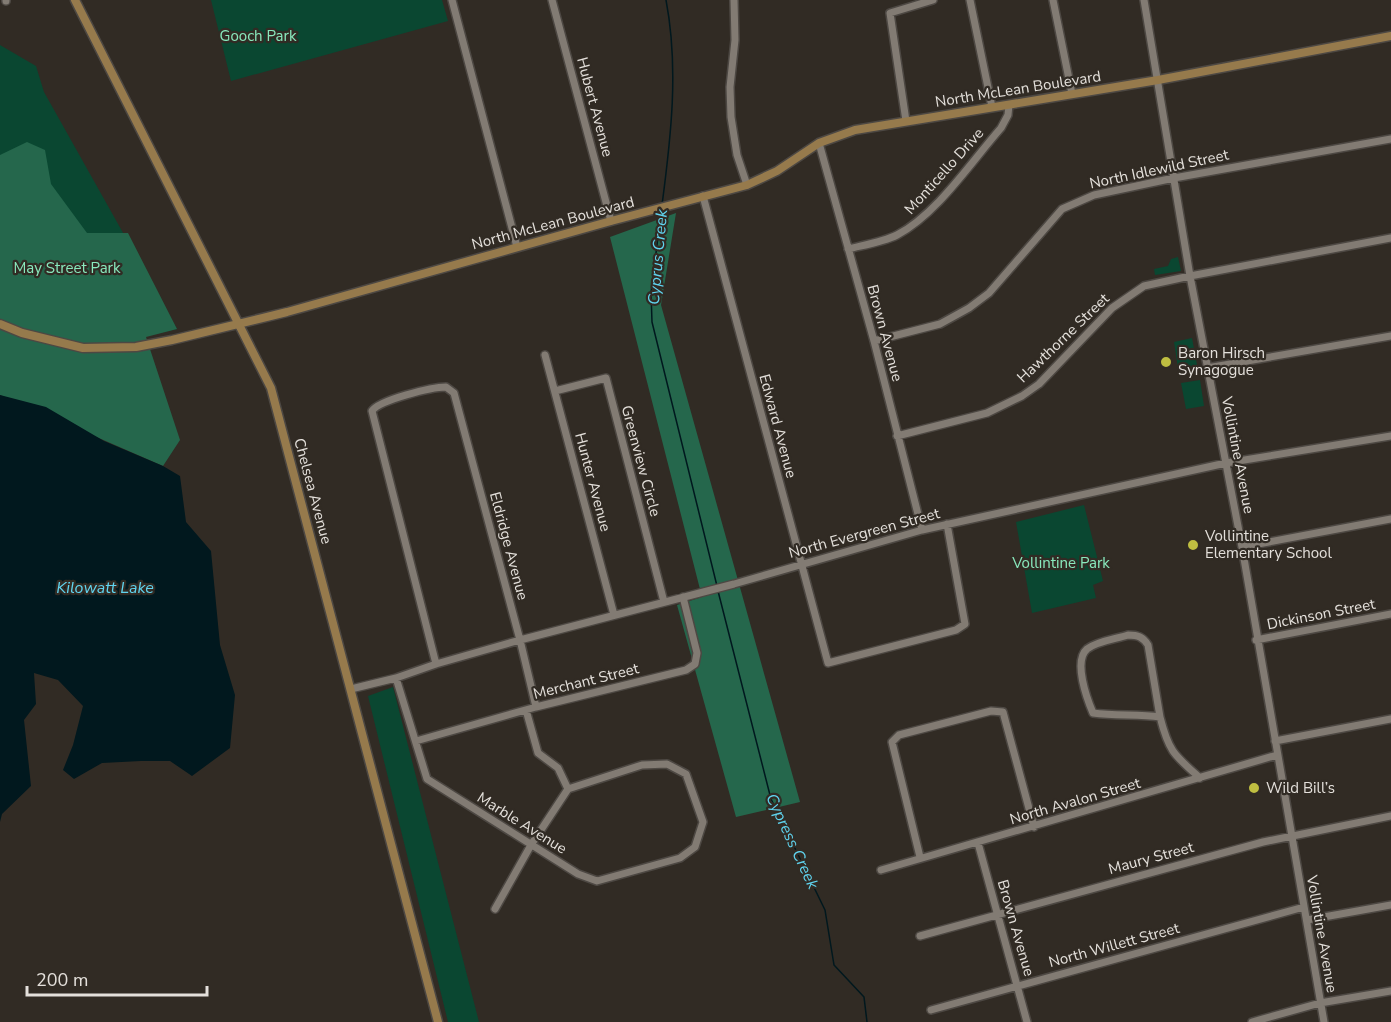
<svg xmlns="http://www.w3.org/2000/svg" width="1391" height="1022" viewBox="0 0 1391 1022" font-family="'Nunito Sans',sans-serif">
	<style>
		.green { fill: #0a4731 }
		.forest { fill: #25674c }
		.water { fill: #01181e }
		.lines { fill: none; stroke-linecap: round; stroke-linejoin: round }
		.stream { stroke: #01181e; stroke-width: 1.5 }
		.minor-casing { stroke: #4d4843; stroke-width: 10 }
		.major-casing { stroke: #4d4843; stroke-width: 11 }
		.minor { stroke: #827b73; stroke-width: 7 }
		.major { stroke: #967a4c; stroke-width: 8 }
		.poi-dot { fill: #bfbe41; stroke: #312b24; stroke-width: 2 }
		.labels { text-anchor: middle; stroke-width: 4.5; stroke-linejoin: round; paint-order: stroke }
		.park-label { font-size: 15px; fill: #89e9bd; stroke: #312b24 }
		.street-label { font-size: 15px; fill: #e4e0db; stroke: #312b24 }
		.poi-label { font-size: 15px; fill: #e4e0db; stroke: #312b24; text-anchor: start }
		.water-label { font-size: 16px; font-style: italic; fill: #60d4ef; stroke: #312b24 }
	</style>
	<rect width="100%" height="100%" fill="#312b24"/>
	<path class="green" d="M211,0H442L448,21L231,81Z
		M0,45L36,66L44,92L177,329L146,336L0,317Z
		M1178,257L1181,271L1155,275L1154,269L1168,266L1171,259Z
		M1192,338L1197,365L1178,368L1174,342Z
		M1200,380L1204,406L1186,409L1181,383Z
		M1084,505L1103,581L1093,585L1096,598L1032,613L1016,522Z
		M393,687L479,1022H448L368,696Z"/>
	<path class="forest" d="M27,142L45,150L51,184L87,233H128L177,329L146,337L180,440L163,466L0,395V155Z
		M676,213L661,305L800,802L736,817L677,605L702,597L610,237Z"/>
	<path class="water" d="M0,395L46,407L104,441L163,466L180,476L186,522L211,551L220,645L235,695L230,748L192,776L170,761H141L102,763L74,779L63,770L73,745L83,706L58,680L34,673L36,704L24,720L31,786L2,814L0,822Z"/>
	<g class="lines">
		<path class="stream" d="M662,205C671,137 679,68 666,0
			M661,213L651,293L652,322L717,586
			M718,591L771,799L825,910L834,965L864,997L867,1022"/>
		<g class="minor-casing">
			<path id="minor" d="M6,0V1
				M452,0L517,247
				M552,0L611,221
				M734,0L735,40L730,87L731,117L737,155L747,185
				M970,0L992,107
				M1053,0L1072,94
				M1144,0L1190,276L1242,547L1324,1022
				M906,121L890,13L933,0
				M819,143L874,341L922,530
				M703,196L828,663L956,630L965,624L947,524
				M848,249C864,245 883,242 897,235C937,214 971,162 1001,128L1008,115L1009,105
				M874,341L940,324L969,308L989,293L1062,209L1094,195L1174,178L1391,139
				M545,355L614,615
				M1207,368L1391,336
				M555,391L606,378L664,602
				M897,436L987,413L1022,396L1039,384L1112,308L1144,286L1190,276L1391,238
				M1242,547L1391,519
				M1128,635C1138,635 1143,637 1148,645L1160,717C1138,714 1116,716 1093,713C1087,699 1073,661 1087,649C1097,641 1116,639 1128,635Z
				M1256,640L1391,614
				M436,664L372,411C379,400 432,387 446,387L454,393L520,640L536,707
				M396,678L427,779L578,874L597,881L680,858L695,847L703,822L686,774L667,764L642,765L568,789
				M351,689L396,678L436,664L520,640L734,584L922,530L1226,463L1391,436
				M1160,717C1169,752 1174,755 1200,778
				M416,741L536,707L686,670L695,664L697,653L683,597
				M1275,741L1391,719
				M978,843L1027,1022
				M920,857L892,742L899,735L991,711L1003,712L1034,827
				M881,870L1277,755
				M495,909L531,845L568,789L558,768L538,753L526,710
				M1307,920L1391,905
				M920,936L1263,842L1391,816
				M931,1010L1304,907
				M1252,1022L1320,1003L1391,991"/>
		</g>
		<g class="major-casing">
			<path id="major" d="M75,0L271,388L438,1022
				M0,324L22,333L83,348L136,347L172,340L287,312L611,221L747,185L777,171L819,143L855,130L1158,80L1391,36"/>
		</g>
		<use href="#minor" class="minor"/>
		<use href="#major" class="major"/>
	</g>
	<g class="poi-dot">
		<circle cx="1166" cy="362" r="6"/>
		<circle cx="1193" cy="545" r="6"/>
		<circle cx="1254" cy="788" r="6"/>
	</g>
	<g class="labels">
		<g class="park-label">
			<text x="258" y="41">Gooch Park</text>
			<text x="67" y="273">May Street Park</text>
			<text x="1061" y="568">Vollintine Park</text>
		</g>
		<g class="street-label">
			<text transform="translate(1018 89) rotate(-9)" y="5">North McLean Boulevard</text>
			<text transform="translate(595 107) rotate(75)" y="5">Hubert Avenue</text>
			<text transform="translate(1159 169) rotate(-12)" y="5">North Idlewild Street</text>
			<text transform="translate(944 171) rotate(-48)" y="5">Monticello Drive</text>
			<text transform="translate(553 223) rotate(-15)" y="5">North McLean Boulevard</text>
			<text transform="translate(885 333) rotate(75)" y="5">Brown Avenue</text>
			<text transform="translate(1063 338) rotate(-44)" y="5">Hawthorne Street</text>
			<text transform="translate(778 426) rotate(75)" y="5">Edward Avenue</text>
			<text transform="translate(1238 455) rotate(79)" y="5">Vollintine Avenue</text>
			<text transform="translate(641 461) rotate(75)" y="5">Greenview Circle</text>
			<text transform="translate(593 482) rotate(75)" y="5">Hunter Avenue</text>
			<text transform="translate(313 491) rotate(75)" y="5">Chelsea Avenue</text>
			<text transform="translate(864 533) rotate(-15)" y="5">North Evergreen Street</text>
			<text transform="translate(509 546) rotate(75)" y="5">Eldridge Avenue</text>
			<text transform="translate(1321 614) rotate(-11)" y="5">Dickinson Street</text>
			<text transform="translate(586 681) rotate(-14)" y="5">Merchant Street</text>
			<text transform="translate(1075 801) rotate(-16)" y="5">North Avalon Street</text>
			<text transform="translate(522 823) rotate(32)" y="5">Marble Avenue</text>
			<text transform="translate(1151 858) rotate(-15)" y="5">Maury Street</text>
			<text transform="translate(1016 928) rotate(74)" y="5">Brown Avenue</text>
			<text transform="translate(1322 934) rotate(80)" y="5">Vollintine Avenue</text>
			<text transform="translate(1114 945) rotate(-15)" y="5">North Willett Street</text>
		</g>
		<g class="poi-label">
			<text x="1178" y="358">Baron Hirsch<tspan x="1178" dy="17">Synagogue</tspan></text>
			<text x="1205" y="541">Vollintine<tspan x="1205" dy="17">Elementary School</tspan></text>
			<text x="1266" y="793">Wild Bill’s</text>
		</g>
		<g class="water-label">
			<text transform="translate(657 257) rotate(-85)" y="6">Cyprus Creek</text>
			<text x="105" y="593">Kilowatt Lake</text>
			<text transform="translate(793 841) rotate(65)" y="6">Cypress Creek</text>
		</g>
	</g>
	<path d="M27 986v9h180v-9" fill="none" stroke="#e4e0db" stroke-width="3"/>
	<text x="36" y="986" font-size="18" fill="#e4e0db" stroke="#312b24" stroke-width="4.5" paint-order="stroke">200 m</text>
</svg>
